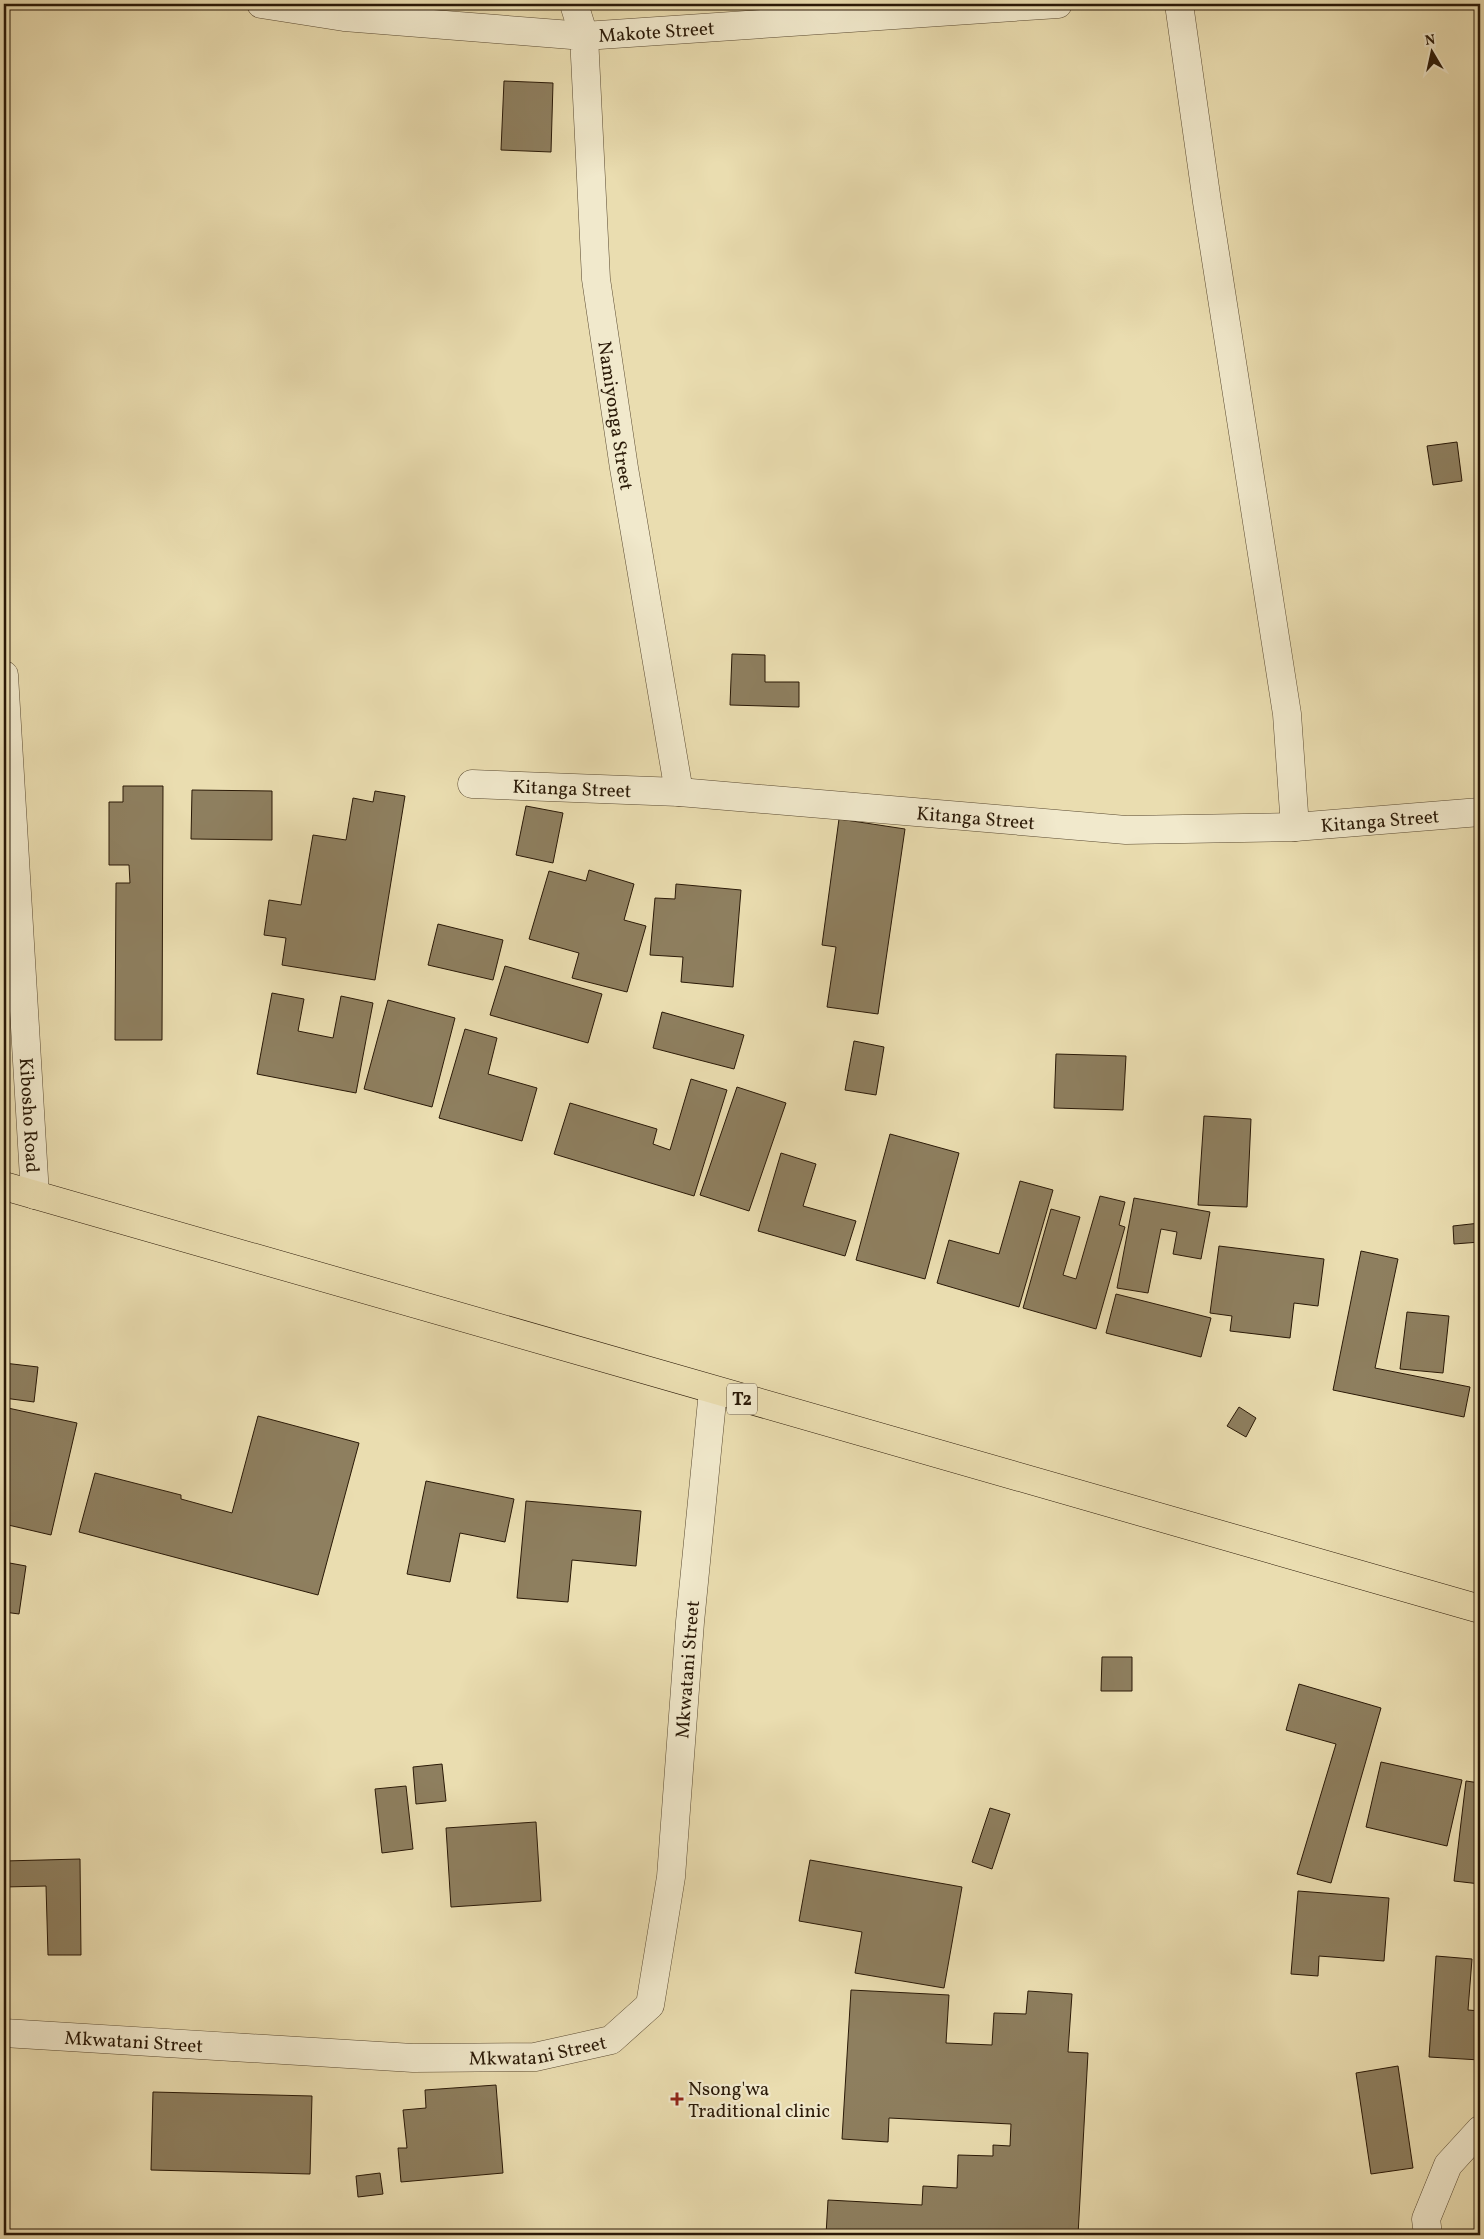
<svg xmlns="http://www.w3.org/2000/svg" width="1484" height="2239" viewBox="0 0 1484 2239" font-family="Vollkorn,serif">
	<style>
		.building { fill: #8e7f5f; stroke: #2a1907 }
		.lines { fill: none; stroke-linecap: round; stroke-linejoin: round }
		.minor-casing { stroke: #5a4a31; stroke-width: 29 }
		.highway-casing { stroke: #2a1907; stroke-width: 29 }
		.minor { stroke: #f1e9cc; stroke-width: 28 }
		.highway { stroke: #eaddb0; stroke-width: 28 }
		.poi-dot { fill: #8f2418; stroke: #f1e9cc; stroke-width: 2 }
		.labels { text-anchor: middle; stroke-width: 4.5; stroke-linejoin: round; paint-order: stroke }
		.shield { fill: #f1e9cc; stroke: #665742; stroke-width: 1 }
		.shield-label { font-size: 18px; font-weight: bold; fill: #2a1907 }
		.street-label { font-size: 19px; fill: #2a1907; stroke: #f1e9cc }
		.poi-label { font-size: 19px; fill: #2a1907; stroke: #f1e9cc; text-anchor: start }
	</style>
	<rect width="100%" height="100%" fill="#eaddb0"/>
	<filter id="stains"><feTurbulence type="fractalNoise" baseFrequency=".004" numOctaves="4"/><feColorMatrix values="0 0 0 0 .2 0 0 0 0 .09 0 0 0 0 .02 0 0 0 .5 -.17"/></filter>
	<radialGradient id="worn" r=".72"><stop offset=".6" stop-color="#630" stop-opacity="0"/><stop offset="1" stop-color="#630" stop-opacity=".3"/></radialGradient>
	<path class="building" d="M504,81L553,83L551,152L501,150Z
		M1457,442L1462,481L1433,485L1427,446Z
		M732,654L765,655V682H799V707L730,705Z
		M123,786H163L162,1040H115L116,883H130L129,865H109V802H123Z
		M192,790L272,791V840L191,839Z
		M375,791L405,796L375,980L282,965L286,938L264,935L269,900L301,905L313,835L346,840L353,798L373,802Z
		M526,806L563,813L553,863L516,855Z
		M839,819L905,829L878,1014L827,1007L836,947L822,945Z
		M589,870L634,884L624,920L646,926L627,992L572,978L579,953L529,939L549,871L586,881Z
		M676,884L741,890L733,987L681,982L683,957L650,955L655,898L675,899Z
		M438,924L503,940L493,980L428,965Z
		M505,966L602,994L588,1043L490,1015Z
		M272,993L304,999L298,1031L333,1038L341,996L373,1003L356,1093L257,1074Z
		M388,1000L455,1018L432,1107L364,1089Z
		M662,1012L744,1035L734,1069L653,1048Z
		M465,1029L497,1038L488,1074L537,1088L522,1141L439,1118Z
		M854,1041L884,1047L876,1095L845,1090Z
		M1056,1054L1126,1056L1123,1110L1054,1108Z
		M691,1079L727,1090L694,1196L554,1154L570,1103L657,1129L653,1144L670,1150Z
		M737,1087L786,1103L749,1211L700,1195Z
		M1204,1116L1251,1119L1247,1207L1198,1205Z
		M890,1134L959,1153L925,1279L856,1260Z
		M781,1153L816,1164L803,1206L856,1221L845,1256L758,1231Z
		M1020,1181L1053,1190L1019,1307L937,1283L949,1240L999,1254Z
		M1100,1196L1125,1202L1119,1225L1125,1227L1096,1329L1023,1308L1051,1209L1080,1217L1063,1275L1076,1279Z
		M1134,1198L1210,1212L1201,1259L1173,1254L1177,1232L1161,1229L1148,1293L1117,1288Z
		M1480,1223V1242L1454,1244L1453,1226Z
		M1219,1246L1324,1259L1318,1306L1294,1303L1290,1338L1230,1331L1232,1316L1210,1313Z
		M1361,1251L1398,1259L1375,1368L1470,1387L1464,1417L1333,1390Z
		M1116,1294L1211,1318L1201,1357L1106,1333Z
		M1407,1312L1449,1316L1443,1373L1400,1369Z
		M4,1363L38,1367L34,1402L4,1398Z
		M1239,1407L1256,1418L1246,1437L1227,1426Z
		M8,1408L77,1423L51,1535L4,1524V1426Z
		M258,1416L359,1443L318,1595L79,1532L95,1473L181,1495V1499L232,1513Z
		M426,1481L514,1499L505,1542L460,1533L450,1582L407,1574Z
		M526,1501L641,1511L636,1566L572,1560L568,1602L517,1598Z
		M4,1562L26,1566L19,1614L4,1612Z
		M1102,1657H1132V1691H1101Z
		M1299,1684L1381,1708L1331,1883L1297,1874L1336,1744L1286,1730Z
		M1381,1762L1462,1780L1447,1846L1366,1827Z
		M442,1764L446,1801L416,1804L413,1767Z
		M1466,1781L1480,1783V1884L1454,1881Z
		M406,1786L413,1849L382,1853L375,1789Z
		M990,1808L1010,1814L992,1869L972,1862Z
		M536,1822L541,1901L451,1907L446,1828Z
		M80,1859L81,1955H48L46,1886L4,1887V1861Z
		M810,1860L962,1887L944,1988L855,1973L862,1932L799,1921Z
		M1298,1891L1389,1898L1384,1961L1319,1956L1318,1976L1291,1974Z
		M1436,1956L1472,1959L1468,2010L1480,2011V2060L1429,2057Z
		M851,1990L949,1995L946,2043L992,2045L994,2013L1026,2014L1028,1991L1072,1994L1068,2052L1088,2053L1078,2235H826L828,2200L922,2205L923,2186L957,2188L958,2155L993,2156V2145L1010,2146L1011,2124L889,2118L888,2142L842,2139Z
		M1398,2066L1413,2168L1371,2174L1356,2073Z
		M496,2085L503,2173L401,2182L398,2148H407L403,2110L426,2108L425,2090Z
		M153,2092L312,2096L310,2174L151,2170Z
		M380,2173L383,2194L358,2197L356,2176Z"/>
	<g class="lines">
		<g class="minor-casing">
			<g id="minor">
				<path id="s1" d="M261,4L344,17L584,36L596,279L624,468L679,792"/>
				<path id="s2" d="M574,4L584,36L1058,4"/>
				<path d="M1179,4L1207,202L1287,714L1295,827"/>
				<path id="s3" d="M4,675L35,1195"/>
				<path id="s4" d="M472,784L679,792L1126,830L1295,827L1480,812"/>
				<path id="s5" d="M4,2033L413,2058L535,2057L611,2040L650,2005L671,1877L690,1622L713,1391"/>
				<path d="M1428,2235L1426,2219L1448,2165L1480,2130"/>
			</g>
		</g>
		<g class="highway-casing">
			<path id="highway" d="M4,1186L1480,1609"/>
		</g>
		<use href="#minor" class="minor"/>
		<use href="#highway" class="highway"/>
	</g>
	<path class="poi-dot" d="M674.5 2091.5h5v5h5v5h-5v5h-5v-5h-5v-5h5z"/>
	<g class="labels">
		<rect class="shield" x="727" y="1383.5" width="30" height="31" rx="4"/>
		<g class="shield-label">
			<text x="742" y="1405">T2</text>
		</g>
		<g class="street-label">
			<text dy="7" stroke="none"><textPath href="#s2" startOffset="106">Makote Street</textPath></text>
			<text dy="7" stroke="none"><textPath href="#s1" startOffset="706">Namiyonga Street</textPath></text>
			<text dy="7" stroke="none"><textPath href="#s4" startOffset="100">Kitanga Street</textPath></text>
			<text dy="7" stroke="none"><textPath href="#s4" startOffset="505">Kitanga Street</textPath></text>
			<text dy="7" stroke="none"><textPath href="#s4" startOffset="910">Kitanga Street</textPath></text>
			<text dy="7" stroke="none"><textPath href="#s3" startOffset="441">Kibosho Road</textPath></text>
			<text dy="7" stroke="none"><textPath href="#s5" startOffset="1000">Mkwatani Street</textPath></text>
			<text dy="7" stroke="none"><textPath href="#s5" startOffset="130">Mkwatani Street</textPath></text>
			<text dy="7" stroke="none"><textPath href="#s5" startOffset="535">Mkwatani Street</textPath></text>
		</g>
		<g class="poi-label">
			<text x="688" y="2095">Nsong'wa<tspan x="688" dy="22">Traditional clinic</tspan></text>
		</g>
	</g>
	<rect width="1484" height="2239" fill="none" stroke="#eaddb0" stroke-width="20"/>
	<rect x="5" y="5" width="1474" height="2229" fill="none" stroke="#2a1907" stroke-width="2.5"/>
	<rect x="10" y="10" width="1464" height="2219" fill="none" stroke="#2a1907"/>
	<g transform="translate(1432 52) rotate(351)" stroke="#f1e9cc" stroke-width="4" paint-order="stroke">
	<path d="M0-4L9 19L0 12L-9 19Z" fill="#2a1907"/>
	<text y="-8" font-size="14" font-weight="bold" text-anchor="middle" fill="#2a1907">N</text>
	</g>
	<rect width="100%" height="100%" filter="url(#stains)"/>
	<rect width="100%" height="100%" fill="url(#worn)"/>
</svg>
